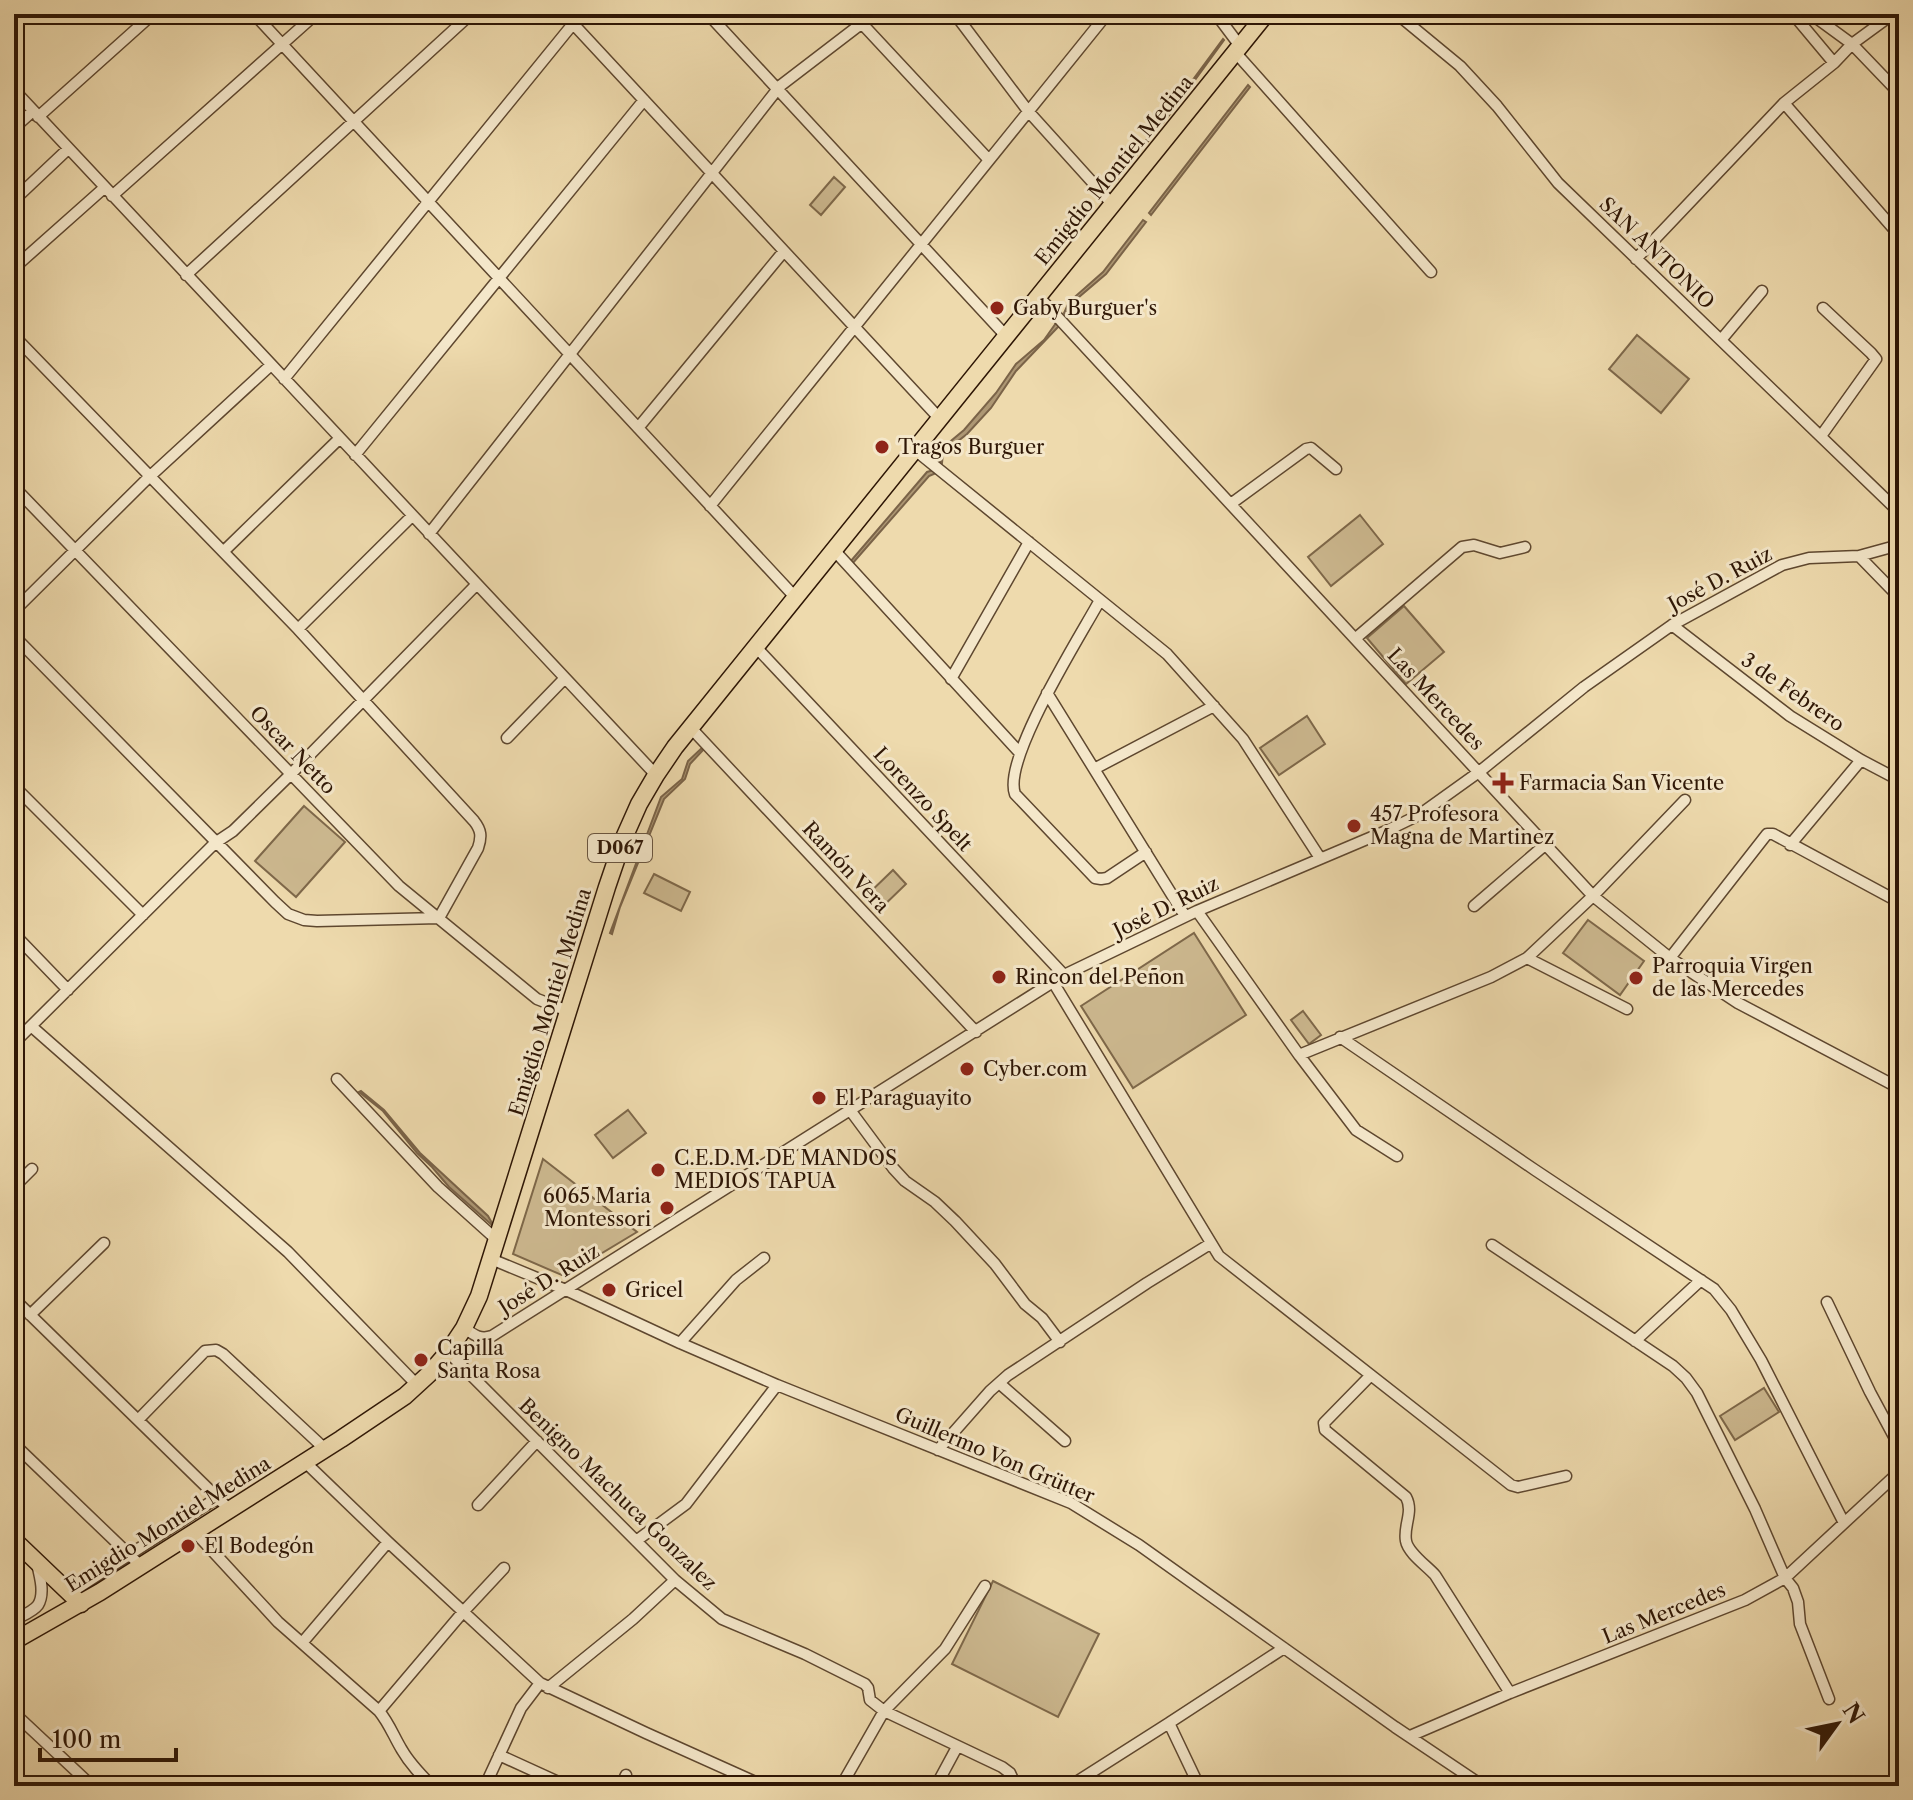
<svg xmlns="http://www.w3.org/2000/svg" width="1913" height="1800" viewBox="0 0 1913 1800" font-family="'Libre Caslon Text',serif">
	<style>
		.green { fill: #cdb990; stroke: #7e684a; stroke-width: 2 }
		.water { fill: #ad9774; stroke: #7a6348; stroke-width: 2 }
		.lines { fill: none; stroke-linecap: round; stroke-linejoin: round }
		.minor-casing { stroke: #5e472f; stroke-width: 13 }
		.primary-casing { stroke: #2e1605; stroke-width: 19 }
		.trunk-casing { stroke: #2e1605; stroke-width: 19 }
		.minor { stroke: #f4e7ca; stroke-width: 10 }
		.primary { stroke: #eedaad; stroke-width: 16 }
		.trunk { stroke: #eedaad; stroke-width: 16 }
		.poi-dot { fill: #8f2418; stroke: #f4e7ca; stroke-width: 3 }
		.labels { text-anchor: middle; stroke-width: 6; stroke-linejoin: round; paint-order: stroke }
		.shield { fill: #f4e7ca; stroke: #695540; stroke-width: 2 }
		.shield-label { font-size: 18px; font-weight: bold; fill: #2e1605 }
		.street-label { font-size: 20px; fill: #2e1605; stroke: #f4e7ca }
		.poi-label { font-size: 20px; fill: #2e1605; stroke: #f4e7ca; text-anchor: start }
	</style>
	<rect width="100%" height="100%" fill="#eedaad"/>
	<filter id="stains"><feTurbulence type="fractalNoise" baseFrequency=".0025" numOctaves="4"/><feColorMatrix values="0 0 0 0 .2 0 0 0 0 .09 0 0 0 0 .02 0 0 0 .5 -.17"/></filter>
	<radialGradient id="worn" r=".72"><stop offset=".6" stop-color="#630" stop-opacity="0"/><stop offset="1" stop-color="#630" stop-opacity=".3"/></radialGradient>
	<path class="green" d="M834,177L845,187L821,215L810,205Z
		M1637,335L1689,379L1661,413L1609,369Z
		M1360,515L1383,544L1331,586L1308,557Z
		M1404,606L1444,652L1406,684L1367,638Z
		M1307,716L1325,744L1279,775L1260,748Z
		M304,806L345,842L296,897L255,861Z
		M893,870L906,884L877,912L864,898Z
		M654,874L690,892L681,911L644,893Z
		M1588,920L1644,961L1620,995L1563,953Z
		M1194,933L1246,1015L1133,1088L1081,1006Z
		M1303,1011L1321,1035L1309,1044L1291,1020Z
		M628,1110L646,1133L613,1158L595,1135Z
		M543,1159L637,1232L564,1276L513,1254Z
		M1764,1388L1779,1412L1735,1440L1720,1416Z
		M993,1581L1099,1634L1058,1717L952,1664Z"/>
	<path class="water" d="M1223,39L1224,40L1171,113L1115,182L1113,181L1169,112Z
		M1248,85L1250,87L1151,215L1149,213Z
		M1143,220L1146,222L1106,274L1072,303L1066,315L1064,313L1069,302L1103,272Z
		M1056,323L1059,326L1016,371L991,408L967,434L943,453L942,463L939,461L940,450L964,430L996,393L1016,364L1044,340Z
		M934,470L936,473L929,476L852,564L850,562L927,472Z
		M702,748L703,750L690,764L685,779L664,799L620,907L612,934L610,933L661,797L682,779L688,761Z
		M361,1091L384,1110L420,1153L488,1216L492,1223V1225L449,1187L432,1167L417,1153L383,1111L359,1092Z"/>
	<g class="lines">
		<g class="minor-casing">
			<path id="minor" d="M254,14L795,597
				M564,14L940,419
				M708,14L1006,336
				M853,14L989,160
				M955,14L1028,111L1112,204
				M1216,14L1240,46
				M1397,14L1460,66L1497,106L1558,183L1899,512
				M1712,14L1715,18
				M1793,14L1834,63
				M1811,14L1852,44L1899,93
				M1235,52L1431,272
				M14,90L656,775
				M1784,103L1899,235
				M38,117L153,14
				M14,128L33,111
				M112,196L316,14
				M14,200L68,149
				M1636,259L1784,103L1834,63L1852,44L1893,14
				M14,268L104,188
				M186,275L471,14
				M1038,296L1593,896L1670,958L1738,1003L1899,1088
				M14,336L298,629L474,821C481,830 482,836 478,848L439,918L317,921L304,920L288,914L275,902L14,636
				M1721,340L1762,291
				M284,379L581,14
				M638,428L784,251
				M1821,436L1876,359L1871,353L1823,308
				M915,450L1167,654L1243,739L1320,858
				M355,455L644,100
				M14,487L399,886L537,999L568,1011
				M1232,503L1306,449L1311,448L1336,469
				M710,506L1107,14
				M429,534L780,86L874,14
				M833,549L1020,753
				M224,551L340,438
				M1859,556L1895,593L1899,596
				M1100,600C1081,635 1002,759 1015,794L1095,878L1101,879L1107,878L1146,852
				M14,611L146,480L271,365
				M1672,625L1790,716L1861,760L1899,780
				M298,629L412,516
				M1356,638L1462,547L1474,545L1500,553L1525,547
				M755,646L1064,975
				M951,679L1029,542
				M1047,693L1185,916
				M690,727L976,1032
				M507,738L565,678
				M1094,769L1214,706
				M14,786L143,915
				M1790,845L1861,760
				M1474,906L1546,844
				M1197,911L1299,1055L1356,1130L1397,1156
				M14,934L68,990
				M1527,958L1627,1009
				M1670,958L1767,834H1773L1899,902
				M1053,982L1219,1256L1511,1485L1518,1487L1566,1476
				M31,1026L288,1252L418,1386
				M1340,1037L1535,1170L1714,1289L1731,1310L1761,1360L1844,1523
				M14,1043L215,843L233,831L291,774L477,584
				M1299,1055L1491,977L1527,958L1593,896L1685,800
				M337,1079L438,1187L497,1240
				M850,1110L893,1168L905,1181L935,1202L955,1221L995,1264L1025,1304L1042,1318L1060,1342
				M14,1187L32,1169
				M1492,1245L1673,1366L1686,1378L1697,1393L1755,1509L1785,1578L1793,1588L1798,1602L1800,1624L1829,1699
				M491,1259L566,1290L680,1343L777,1385L1071,1503L1139,1545L1395,1727L1483,1786
				M14,1299L230,1510
				M1827,1302L1870,1392L1899,1446
				M30,1315L104,1243
				M464,1328C474,1335 480,1340 492,1336L1064,975L1197,911L1386,831L1419,815L1479,772L1584,687L1672,625L1782,565L1809,558L1859,556L1899,545
				M1635,1341L1701,1280
				M680,1343L736,1280L764,1258
				M448,1352L675,1580L722,1619L805,1654L865,1684L868,1688L870,1700L884,1711L1002,1767L1010,1773L1016,1786
				M1370,1376L1324,1423L1325,1430L1406,1497C1414,1512 1403,1526 1406,1541C1408,1553 1427,1566 1435,1575L1510,1693
				M999,1383L1065,1441
				M138,1420L205,1351L216,1350L223,1354L325,1449
				M14,1444L141,1566
				M938,1450L990,1391L1008,1375L1147,1283L1210,1244
				M305,1462L388,1542L540,1683L646,1733L764,1786
				M478,1505L537,1441
				M195,1532L278,1622L379,1711C389,1723 394,1737 402,1750C410,1764 421,1775 432,1786
				M636,1541L686,1504L777,1385
				M70,1593L217,1498
				M14,1620C21,1616 33,1612 38,1605C45,1594 40,1576 37,1564
				M302,1643L388,1542
				M548,1688L633,1619L675,1580
				M379,1711L463,1612L504,1568
				M14,1713L92,1786
				M1410,1736L1510,1693L1745,1600L1785,1578L1899,1472
				M499,1755L567,1786
				M844,1781L884,1711L945,1649L985,1586
				M485,1786L521,1708L540,1683
				M621,1786L626,1775
				M936,1786L957,1747
				M1070,1786L1169,1723
				M1199,1786L1169,1723L1284,1648"/>
		</g>
		<g class="primary-casing">
			<path id="primary" d="M14,1641L100,1592L341,1439L405,1396L429,1374L448,1352L464,1328L479,1296L607,887L623,840L639,804L656,775L675,747L1266,14"/>
		</g>
		<g class="trunk-casing">
			<path id="trunk" d="M14,1540L81,1604"/>
		</g>
		<use href="#minor" class="minor"/>
		<use href="#primary" class="primary"/>
		<use href="#trunk" class="trunk"/>
	</g>
	<g class="poi-dot">
		<circle cx="997" cy="308" r="8"/>
		<circle cx="882" cy="447" r="8"/>
		<path d="M1499 771h8v8h8v8h-8v8h-8v-8h-8v-8h8z"/>
		<circle cx="1354" cy="826" r="8"/>
		<circle cx="999" cy="977" r="8"/>
		<circle cx="1636" cy="978" r="8"/>
		<circle cx="967" cy="1069" r="8"/>
		<circle cx="819" cy="1098" r="8"/>
		<circle cx="658" cy="1170" r="8"/>
		<circle cx="667" cy="1208" r="8"/>
		<circle cx="609" cy="1290" r="8"/>
		<circle cx="421" cy="1360" r="8"/>
		<circle cx="188" cy="1546" r="8"/>
	</g>
	<g class="labels">
		<rect class="shield" x="588" y="834" width="64" height="28" rx="6"/>
		<g class="shield-label">
			<text x="620" y="854">D067</text>
		</g>
		<g class="street-label">
			<text transform="translate(1114 170) rotate(-51)" y="7">Emigdio Montiel Medina</text>
			<text transform="translate(1657 253) rotate(44)" y="7">SAN ANTONIO</text>
			<text transform="translate(1720 579) rotate(-28)" y="7">José D. Ruiz</text>
			<text transform="translate(1793 692) rotate(35)" y="7">3 de Febrero</text>
			<text transform="translate(1436 699) rotate(47)" y="7">Las Mercedes</text>
			<text transform="translate(293 750) rotate(46)" y="7">Oscar Netto</text>
			<text transform="translate(923 799) rotate(47)" y="7">Lorenzo Spelt</text>
			<text transform="translate(846 867) rotate(47)" y="7">Ramón Vera</text>
			<text transform="translate(1166 907) rotate(-26)" y="7">José D. Ruiz</text>
			<text transform="translate(550 1002) rotate(-73)" y="7">Emigdio Montiel Medina</text>
			<text transform="translate(549 1279) rotate(-32)" y="7">José D. Ruiz</text>
			<text transform="translate(995 1455) rotate(23)" y="7">Guillermo Von Grütter</text>
			<text transform="translate(618 1494) rotate(44)" y="7">Benigno Machuca Gonzalez</text>
			<text transform="translate(168 1524) rotate(-32)" y="7">Emigdio Montiel Medina</text>
			<text transform="translate(1664 1613) rotate(-22)" y="7">Las Mercedes</text>
		</g>
		<g class="poi-label">
			<text x="1013" y="315">Gaby Burguer's</text>
			<text x="898" y="454">Tragos Burguer</text>
			<text x="1519" y="790">Farmacia San Vicente</text>
			<text x="1370" y="821">457 Profesora<tspan x="1370" dy="23">Magna de Martinez</tspan></text>
			<text x="1652" y="973">Parroquia Virgen<tspan x="1652" dy="23">de las Mercedes</tspan></text>
			<text x="1015" y="984">Rincon del Peñon</text>
			<text x="983" y="1076">Cyber.com</text>
			<text x="835" y="1105">El Paraguayito</text>
			<text x="674" y="1165">C.E.D.M. DE MANDOS<tspan x="674" dy="23">MEDIOS TAPUA</tspan></text>
			<text x="651" y="1203" text-anchor="end">6065 Maria<tspan x="651" dy="23">Montessori</tspan></text>
			<text x="625" y="1297">Gricel</text>
			<text x="437" y="1355">Capilla<tspan x="437" dy="23">Santa Rosa</tspan></text>
			<text x="204" y="1553">El Bodegón</text>
		</g>
	</g>
	<rect width="1913" height="1800" fill="none" stroke="#eedaad" stroke-width="48"/>
	<rect x="16" y="16" width="1881" height="1768" fill="none" stroke="#2e1605" stroke-width="4"/>
	<rect x="24" y="24" width="1865" height="1752" fill="none" stroke="#2e1605" stroke-width="2"/>
	<g transform="translate(1837 1724) rotate(57)" stroke="#f4e7ca" stroke-width="6" paint-order="stroke">
	<path d="M0-6L14 30L0 20L-14 30Z" fill="#2e1605"/>
	<text y="-12" font-size="22" font-weight="bold" text-anchor="middle" fill="#2e1605">N</text>
	</g>
	<path d="M40 1748v12h136v-12" fill="none" stroke="#2e1605" stroke-width="4"/>
	<text x="52" y="1748" font-size="24" fill="#2e1605" stroke="#f4e7ca" stroke-width="6" paint-order="stroke">100 m</text>
	<rect width="100%" height="100%" filter="url(#stains)"/>
	<rect width="100%" height="100%" fill="url(#worn)"/>
</svg>
